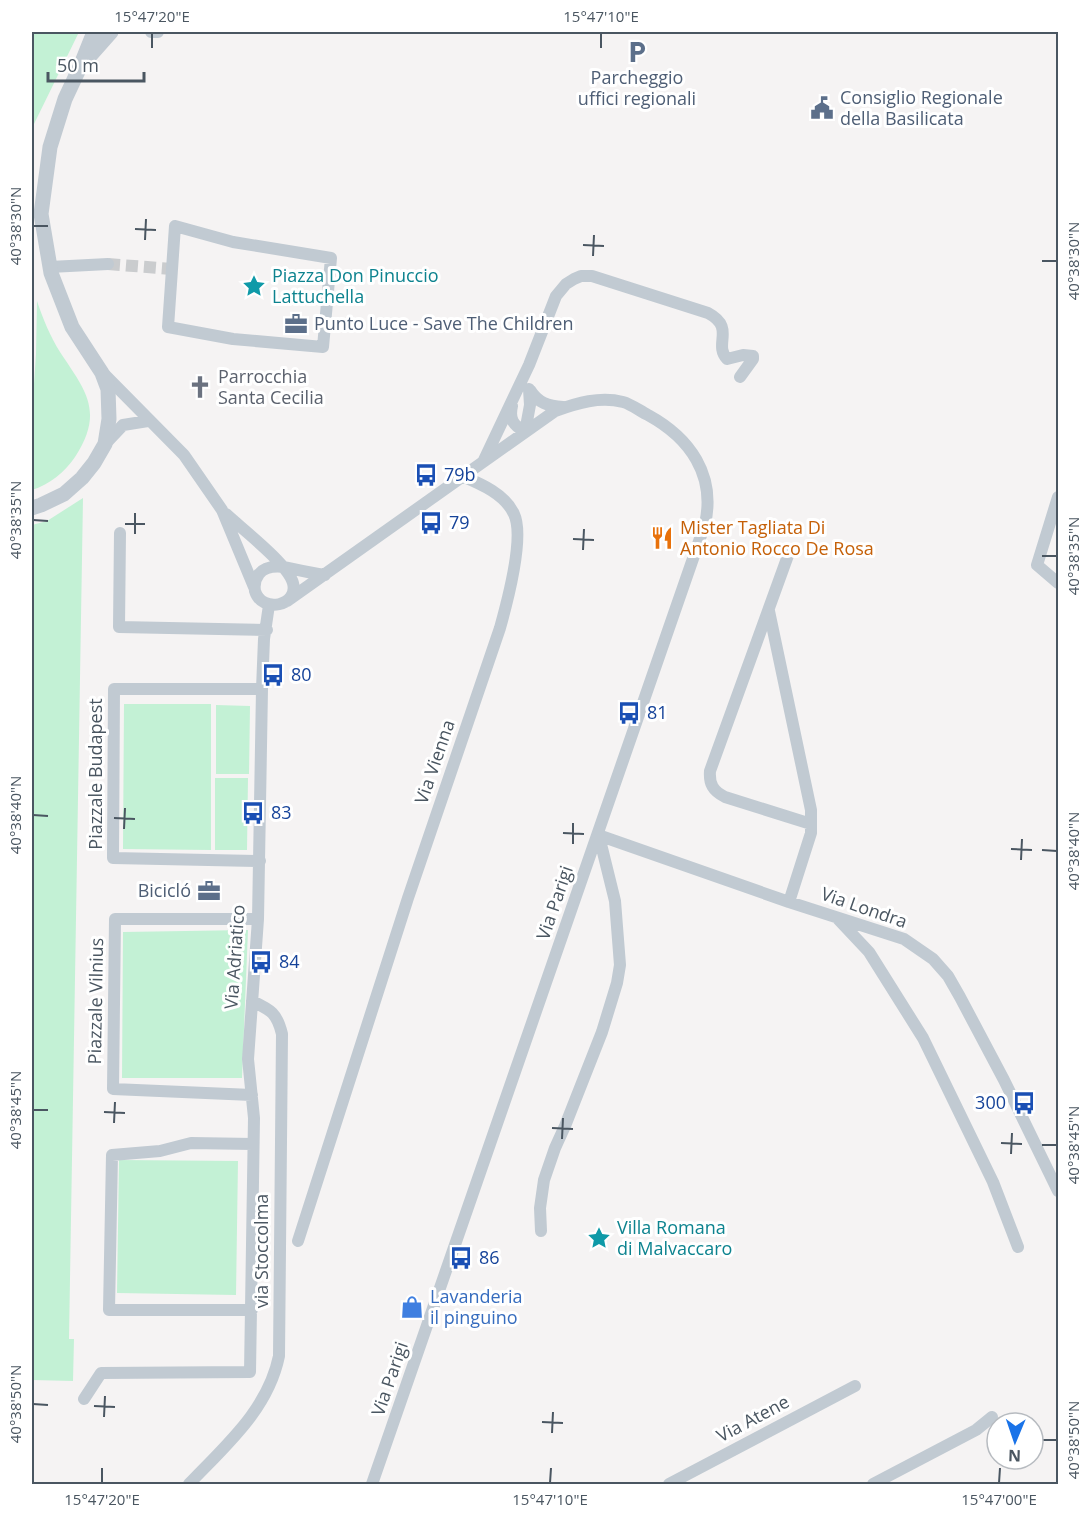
<svg xmlns="http://www.w3.org/2000/svg" width="1090" height="1516" viewBox="0 0 1090 1516" font-family="'Open Sans',sans-serif">
	<style>
		.green { fill: #c3f1d5 }
		.lines { fill: none; stroke-linecap: round; stroke-linejoin: round }
		.minor-tunnel { stroke: #caccce; stroke-width: 12; stroke-dasharray: 12 6; stroke-linecap: butt }
		.minor { stroke: #c1cad2; stroke-width: 12 }
		.tertiary { stroke: #c1cad2; stroke-width: 15 }
		.ticks { fill: none; stroke: #4a5661; stroke-width: 2 }
		.labels { text-anchor: middle; stroke-width: 6; stroke-linejoin: round; paint-order: stroke }
		.service-label { font-size: 18px; fill: #4e5e75; stroke: #fff; text-anchor: start }
		.culture-label { font-size: 18px; fill: #0d838f; stroke: #fff; text-anchor: start }
		.worship-label { font-size: 18px; fill: #5b616d; stroke: #fff; text-anchor: start }
		.transit-label { font-size: 18px; fill: #164399; stroke: #fff; text-anchor: start }
		.food-label { font-size: 18px; fill: #c56008; stroke: #fff; text-anchor: start }
		.street-label { font-size: 18px; fill: #4a5661; stroke: #fff }
		.shop-label { font-size: 18px; fill: #366cbe; stroke: #fff; text-anchor: start }
		.neatline { fill: none; stroke: #4a5661; stroke-width: 2 }
		.ticks-label { font-size: 15px; text-anchor: middle; fill: #4a5661 }
	</style>
	<rect width="100%" height="100%" fill="#f5f3f3"/>
	<path class="green" d="M34,32H79L34,124Z
		M37,301C43,319 50,336 60,352C85,390 105,411 75,457C65,472 49,485 32,490V414L36,354Z
		M83,498L69,1339H74L73,1381L32,1380V525L47,521Z
		M124,704H211V850L123,849Z
		M216,705L250,706L249,774H216Z
		M215,778H248L247,850H215Z
		M248,930L242,1078H122L123,932Z
		M119,1160L238,1161L236,1295L117,1293Z"/>
	<g class="lines">
		<path class="minor-tunnel" d="M108,264L172,269"/>
		<path class="minor" d="M151,32H158
			M175,226L233,242L331,258L323,347L233,339L168,327Z
			M50,267L108,264
			M105,375L184,455L222,510L254,587
			M530,390C538,403 548,406 563,407
			M512,406C509,419 513,425 525,432L530,405L529,389
			M105,444L123,425L148,421
			M484,460L529,365L556,296L566,284L574,279L581,276H592L708,313C736,328 713,344 727,359L743,355L753,356V359L740,377
			M1058,497L1037,565L1058,583
			M226,514C242,529 288,564 293,583C299,606 262,614 255,591C254,585 255,579 259,574C265,566 275,566 284,567C298,570 311,573 325,575
			M120,533L119,627L267,630
			M790,550L710,771C709,784 713,791 725,797L811,824
			M287,601L555,411C577,403 600,396 623,402C631,404 640,411 648,415C690,438 716,475 705,524L372,1484
			M769,611L811,810V833L789,902
			M598,835L789,902L904,939L933,959L948,976L960,997L1004,1080L1058,1191
			M260,861L113,858L114,689H262
			M837,918L869,952L923,1038L993,1182L1018,1247
			M252,1095L113,1089L115,919H258
			M541,1231L540,1208L544,1180L555,1148L565,1126L602,1032L617,983L620,965L615,901L599,836
			M298,1241L408,898L500,628C507,603 525,537 514,514C505,494 481,484 462,476
			M252,1310H109L112,1155L160,1151L191,1143L253,1144
			M84,1399L101,1373L250,1372L254,1118L248,1059L258,919L262,689L264,639L269,605
			M189,1484C225,1446 268,1410 279,1356L282,1034C277,1013 271,1010 252,1001
			M669,1484L855,1386
			M873,1484L976,1430L992,1417"/>
		<path class="tertiary" d="M88,58L111,32
			M32,508L41,505L64,494L82,478L94,463L105,444L109,419L108,389L102,373L72,327L51,273L41,214L50,147L65,99L80,67L94,32"/>
	</g>
	<path class="ticks" d="M152,48V33M601,48V33M33,226H48M135,229L156,230M145,240L146,219M583,245L604,246M593,256L594,235M1042,261H1057M33,520L48,521M125,524H145M135,534V513M573,539L594,540M583,550L584,529M1042,556H1057M33,815L48,816M114,818L135,819M124,829L125,808M563,833L584,834M573,844V823M1011,849L1032,850M1042,850L1057,851M1021,860L1022,839M33,1110H48M104,1112L125,1113M114,1123L115,1102M552,1128L573,1129M562,1139L563,1118M1001,1143L1022,1144M1042,1145H1057M1011,1154L1012,1133M33,1404L48,1405M94,1406L115,1407M104,1417L105,1396M542,1422L563,1423M552,1433L553,1412M1042,1440H1057M102,1483V1468M550,1483L551,1468M999,1483L1000,1468"/>
	<defs>
		<g id="parking-bare" transform="scale(1.8)"><path d="M-3.5-5.5H1a3.5 3.5 0 0 1 0 7H-1V5.5H-3.5ZM-1-3.4V-.6H.8a1.4 1.4 0 0 0 0-2.8Z" fill="#5c6f8a" stroke="#fff" stroke-width="2.5" paint-order="stroke"/></g>
		<g id="civic-bare" transform="scale(1.8)"><path d="M-.6-6.5H3V-4.5H.6V-3L4-1V1h2V6H-6V1h2V-1L-.6-3ZM-1.2 2.5V6h2.4V2.5Z" fill="#5c6f8a" stroke="#fff" stroke-width="2.5" paint-order="stroke"/></g>
		<g id="sight-bare" transform="scale(1.8)"><path d="M0-6L1.8-2.2L6-1.7L2.9 1.2L3.7 5.4L0 3.3L-3.7 5.4L-2.9 1.2L-6-1.7L-1.8-2.2Z" fill="#0f9aa8" stroke="#fff" stroke-width="2.5" paint-order="stroke"/></g>
		<g id="office-bare" transform="scale(1.8)"><path d="M-6-3h4V-5.5h4V-3h4V5H-6ZM-1-4.5V-3h2v-1.5ZM-6 0V1H6V0Z" fill="#5c6f8a" stroke="#fff" stroke-width="2.5" paint-order="stroke"/></g>
		<g id="church-bare" transform="scale(1.8)"><path d="M-1.2-6h2.4v3.5h3.3v2.4h-3.3V6h-2.4V-.1h-3.3v-2.4h3.3Z" fill="#6b7280" stroke="#fff" stroke-width="2.5" paint-order="stroke"/></g>
		<g id="bus-bare" transform="scale(1.8)"><path d="M-5-6H5V4H4V6H2V4H-2V6H-4V4H-5ZM-3.5-4V0h7V-4ZM-3.5 1.2v1.5H-2V1.2ZM2 1.2v1.5H3.5V1.2Z" fill="#1a4fb4" stroke="#fff" stroke-width="2.5" paint-order="stroke"/></g>
		<g id="restaurant-bare" transform="scale(1.8)"><path d="M-5-6h1v4h1v-4h1v4h1v-4h1v5L-1.5 .5V6h-2V.5L-5-1ZM5-6V6H3V1.5H1.5Q1.5-4 5-6Z" fill="#e8710a" stroke="#fff" stroke-width="2.5" paint-order="stroke"/></g>
		<g id="shop-bare" transform="scale(1.8)"><path d="M-5-2.5h2.3a2.7 3.5 0 0 1 5.4 0H5L5.5 6h-11ZM-1.5-2.5h3a1.5 2.3 0 0 0-3 0Z" fill="#3f7fe0" stroke="#fff" stroke-width="2.5" paint-order="stroke"/></g>
	</defs>
	<g fill-rule="evenodd">
		<use href="#parking-bare" x="637" y="52"/>
		<use href="#civic-bare" x="822" y="108"/>
		<use href="#sight-bare" x="254" y="286"/>
		<use href="#office-bare" x="296" y="324"/>
		<use href="#church-bare" x="200" y="387"/>
		<use href="#bus-bare" x="426" y="475"/>
		<use href="#bus-bare" x="431" y="523"/>
		<use href="#restaurant-bare" x="662" y="538"/>
		<use href="#bus-bare" x="273" y="675"/>
		<use href="#bus-bare" x="629" y="713"/>
		<use href="#bus-bare" x="253" y="813"/>
		<use href="#office-bare" x="209" y="891"/>
		<use href="#bus-bare" x="261" y="962"/>
		<use href="#bus-bare" x="1024" y="1103"/>
		<use href="#sight-bare" x="599" y="1238"/>
		<use href="#bus-bare" x="461" y="1258"/>
		<use href="#shop-bare" x="412" y="1307"/>
	</g>
	<g class="labels">
		<g class="service-label">
			<text x="637" y="84" text-anchor="middle">Parcheggio<tspan x="637" dy="21">uffici regionali</tspan></text>
			<text x="840" y="104">Consiglio Regionale<tspan x="840" dy="21">della Basilicata</tspan></text>
			<text x="314" y="330">Punto Luce - Save The Children</text>
			<text x="191" y="897" text-anchor="end">Bicicló</text>
		</g>
		<g class="culture-label">
			<text x="272" y="282">Piazza Don Pinuccio<tspan x="272" dy="21">Lattuchella</tspan></text>
			<text x="617" y="1234">Villa Romana<tspan x="617" dy="21">di Malvaccaro</tspan></text>
		</g>
		<g class="worship-label">
			<text x="218" y="383">Parrocchia<tspan x="218" dy="21">Santa Cecilia</tspan></text>
		</g>
		<g class="transit-label">
			<text x="444" y="481">79b</text>
			<text x="449" y="529">79</text>
			<text x="291" y="681">80</text>
			<text x="647" y="719">81</text>
			<text x="271" y="819">83</text>
			<text x="279" y="968">84</text>
			<text x="1006" y="1109" text-anchor="end">300</text>
			<text x="479" y="1264">86</text>
		</g>
		<g class="food-label">
			<text x="680" y="534">Mister Tagliata Di<tspan x="680" dy="21">Antonio Rocco De Rosa</tspan></text>
		</g>
		<g class="street-label">
			<text transform="translate(435 762) rotate(-71)" y="6">Via Vienna</text>
			<text transform="translate(96 774) rotate(-90)" y="6">Piazzale Budapest</text>
			<text transform="translate(555 903) rotate(-71)" y="6">Via Parigi</text>
			<text transform="translate(864 908) rotate(19)" y="6">Via Londra</text>
			<text transform="translate(235 957) rotate(-86)" y="6">Via Adriatico</text>
			<text transform="translate(96 1001) rotate(-89)" y="6">Piazzale Vilnius</text>
			<text transform="translate(262 1251) rotate(-90)" y="6">via Stoccolma</text>
			<text transform="translate(390 1379) rotate(-71)" y="6">Via Parigi</text>
			<text transform="translate(753 1419) rotate(-28)" y="6">Via Atene</text>
		</g>
		<g class="shop-label">
			<text x="430" y="1303">Lavanderia<tspan x="430" dy="21">il pinguino</tspan></text>
		</g>
	</g>
	<rect width="1090" height="1516" fill="none" stroke="#ffffff" stroke-width="66"/>
	<g transform="translate(1015 1441) rotate(182)"><circle r="28" fill="#ffffff" stroke="#b7bbc0" stroke-width="1.5"/>
	<path d="M0-4.5L10 22L0 15L-10 22Z" fill="#1a73e8"/>
	<text y="-9" font-size="16" font-weight="bold" text-anchor="middle" fill="#4a5661">N</text>
	</g>
	<path d="M48 72v9h96v-9" fill="none" stroke="#4a5661" stroke-width="3"/>
	<text x="57" y="72" font-size="18" fill="#4a5661" stroke="#ffffff" stroke-width="4.5" paint-order="stroke">50 m</text>
	<rect x="33" y="33" width="1024" height="1450" class="neatline"/>
	<g class="ticks-label">
		<text x="152" y="22">15°47'20"E</text>
		<text x="601" y="22">15°47'10"E</text>
		<text transform="translate(16 226) rotate(-90)" y="5">40°38'30"N</text>
		<text transform="translate(1074 261) rotate(-90)" y="5">40°38'30"N</text>
		<text transform="translate(16 520) rotate(-90)" y="5">40°38'35"N</text>
		<text transform="translate(1074 556) rotate(-90)" y="5">40°38'35"N</text>
		<text transform="translate(16 815) rotate(-90)" y="5">40°38'40"N</text>
		<text transform="translate(1074 851) rotate(-90)" y="5">40°38'40"N</text>
		<text transform="translate(16 1110) rotate(-90)" y="5">40°38'45"N</text>
		<text transform="translate(1074 1145) rotate(-90)" y="5">40°38'45"N</text>
		<text transform="translate(16 1404) rotate(-90)" y="5">40°38'50"N</text>
		<text transform="translate(1074 1440) rotate(-90)" y="5">40°38'50"N</text>
		<text x="102" y="1505">15°47'20"E</text>
		<text x="550" y="1505">15°47'10"E</text>
		<text x="999" y="1505">15°47'00"E</text>
	</g>
</svg>
